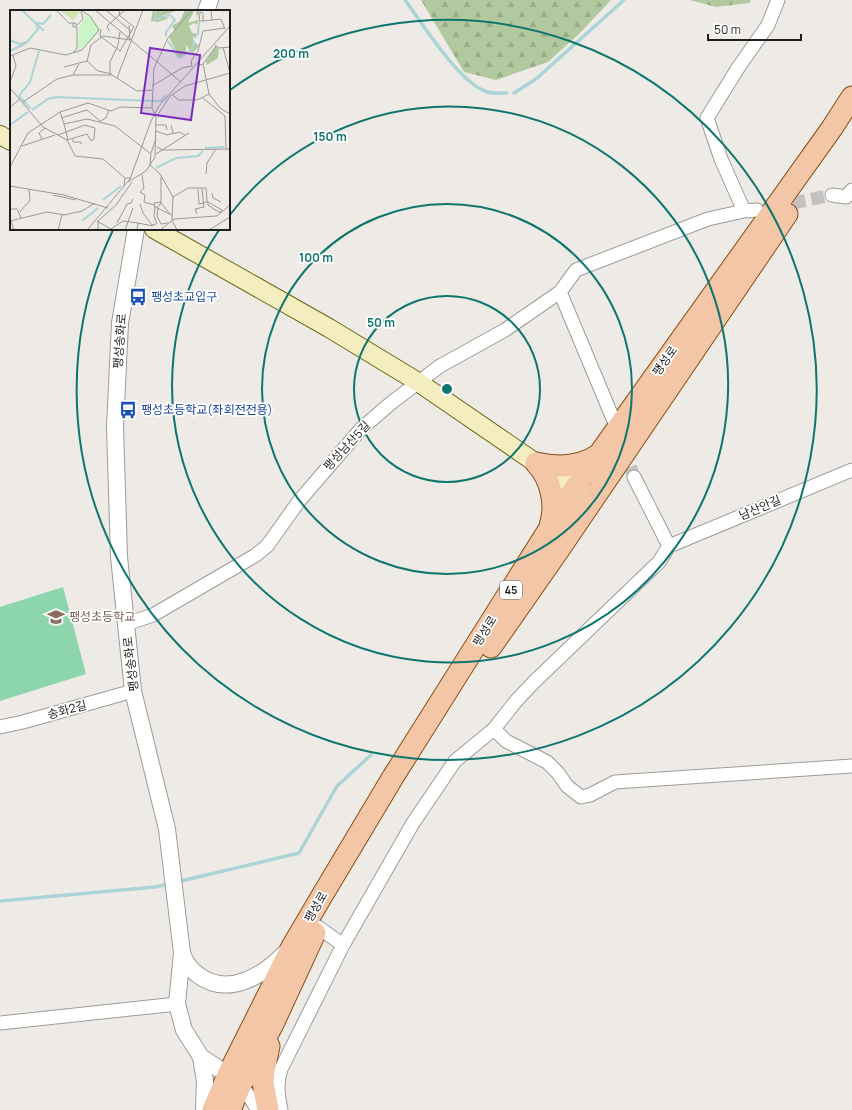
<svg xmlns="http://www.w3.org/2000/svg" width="852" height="1110" viewBox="0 0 852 1110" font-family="Manrope,'Noto Sans KR',sans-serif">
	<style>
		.forest { fill: url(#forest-firs) }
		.pitch { fill: #8cd5ad }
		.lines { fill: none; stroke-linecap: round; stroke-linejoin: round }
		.stream { stroke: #abd4d7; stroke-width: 3.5 }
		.minor-tunnel { stroke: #c5c1be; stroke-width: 13; stroke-dasharray: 13 6; stroke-linecap: butt }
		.minor-casing { stroke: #9c9c9c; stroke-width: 15 }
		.tertiary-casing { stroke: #9c9c9c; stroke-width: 18 }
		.secondary-casing { stroke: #6a6611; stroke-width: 20 }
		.primary-casing { stroke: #894e10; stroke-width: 23 }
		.minor { stroke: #fff; stroke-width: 13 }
		.tertiary { stroke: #fff; stroke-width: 16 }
		.secondary { stroke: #f3edbf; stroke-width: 18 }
		.primary { stroke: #f2c6a7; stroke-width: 21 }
		.ring { fill: none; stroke: #0f766e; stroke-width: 2 }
		.labels { text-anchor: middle; stroke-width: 3.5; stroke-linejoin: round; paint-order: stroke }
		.shield { fill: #fff; stroke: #626262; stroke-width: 1 }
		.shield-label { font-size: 11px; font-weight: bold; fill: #1f1f1f }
		.transit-label { font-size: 12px; fill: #164399; stroke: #fff; text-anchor: start }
		.street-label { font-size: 12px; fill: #1f1f1f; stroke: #fff }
		.education-label { font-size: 12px; fill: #785e54; stroke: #fff; text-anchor: start }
		.inset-river { fill: none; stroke: #abd4d7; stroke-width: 2 }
		.inset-road { fill: none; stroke: #9b9996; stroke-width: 1 }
		.view { fill: #7b2cbf; fill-opacity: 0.15; stroke: #7b2cbf; stroke-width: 2 }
		.inset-edge { fill: none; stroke: #1f1f1f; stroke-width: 2 }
		.centre { fill: #0f766e; stroke: #fff; stroke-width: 2 }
		.ring-label { font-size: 12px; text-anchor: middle; font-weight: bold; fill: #0f766e; stroke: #fff; stroke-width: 3.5; stroke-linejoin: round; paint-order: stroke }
	</style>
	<defs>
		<pattern id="forest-firs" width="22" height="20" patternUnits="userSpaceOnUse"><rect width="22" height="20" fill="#b2c99f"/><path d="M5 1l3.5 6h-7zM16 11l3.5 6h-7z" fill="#99ac88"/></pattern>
	</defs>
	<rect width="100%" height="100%" fill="#eeeae6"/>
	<path class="forest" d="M421,0H611L580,33L548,62L496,80L464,72Z
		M690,0H751L749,3L716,7Z"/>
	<path class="pitch" d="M63,587L86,674L0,701V607Z"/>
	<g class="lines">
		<path class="stream" d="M405,0C422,23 461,86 488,92C494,94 501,93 507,93
			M514,93L536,79L624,0
			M177,882L299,853L337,786L371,755
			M0,901L155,887L169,884"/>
		<path class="minor-tunnel" d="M774,207L832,195
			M624,449L634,477"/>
		<g class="minor-casing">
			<path id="minor" d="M832,195L846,197L852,190
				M744,211L721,159L707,118L738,68L768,25L778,0
				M560,292L614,421
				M634,477L669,546
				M669,546L852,470
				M126,624L153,615L256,555L267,546L299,501L361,429L391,403L440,366L505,330L560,292L576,270L708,219L744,211L757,210
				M0,727L23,722L133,691
				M494,729L506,741L547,762L558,773L567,786L581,797L590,795L615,782L852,766
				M318,927L343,945
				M0,1023L177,1004
				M235,1082L247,1093L258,1110
				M281,1110C278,1095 276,1084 281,1069L343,945L413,823L455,761L494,729L516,701L534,682L659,562L669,546"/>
		</g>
		<g class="tertiary-casing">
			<path id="tertiary" d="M206,11L210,0
				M136,229L120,323L115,426L119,557L133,691L167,829L182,953L177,1004L184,1030L201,1057L228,1075
				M182,953C185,962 190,969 198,975C229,998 264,975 286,952
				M201,1057L205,1081L204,1110"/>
		</g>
		<g class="secondary-casing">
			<path id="secondary" d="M0,135L11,141
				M154,229L329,328L418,382L536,463L586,495"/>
		</g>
		<g class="primary-casing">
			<path id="primary" d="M536,463C551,479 557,505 550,526
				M536,463C558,468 579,468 598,455
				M491,647L558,551L787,214
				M213,1110L228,1075L293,945L323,894L393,777L575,488L832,128L852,97
				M230,1110L240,1086L273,1024L315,933
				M268,1110L263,1083L264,1070L269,1046"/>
		</g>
		<use href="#minor" class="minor"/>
		<use href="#tertiary" class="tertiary"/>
		<use href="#secondary" class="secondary"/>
		<use href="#primary" class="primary"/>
	</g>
	<g class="ring">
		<circle cx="447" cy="389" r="93"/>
		<circle cx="447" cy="389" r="185"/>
		<path d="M229 216A278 278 0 1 1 219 230"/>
		<path d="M230 90A370 370 0 1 1 113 230"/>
	</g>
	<defs>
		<g id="bus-bare" transform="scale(1.38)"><path d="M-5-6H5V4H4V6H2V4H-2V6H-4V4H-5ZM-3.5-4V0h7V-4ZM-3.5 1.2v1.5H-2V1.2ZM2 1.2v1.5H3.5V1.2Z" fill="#1a4fb4" stroke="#fff" stroke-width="2.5" paint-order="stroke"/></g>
		<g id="school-bare" transform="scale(1.38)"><path d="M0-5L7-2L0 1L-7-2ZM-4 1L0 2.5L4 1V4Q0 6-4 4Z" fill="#8d6e63" stroke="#fff" stroke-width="2.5" paint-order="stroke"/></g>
	</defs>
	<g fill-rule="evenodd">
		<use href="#bus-bare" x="138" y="297"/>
		<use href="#bus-bare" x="128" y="410"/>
		<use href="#school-bare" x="56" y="617"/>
	</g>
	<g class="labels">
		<rect class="shield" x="500" y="581" width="22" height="18" rx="3"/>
		<g class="shield-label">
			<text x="511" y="594">45</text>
		</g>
		<g class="transit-label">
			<text x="151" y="301">팽성초교입구</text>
			<text x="141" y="414">팽성초등학교(좌회전전용)</text>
		</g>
		<g class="street-label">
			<text transform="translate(120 341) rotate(-86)" y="4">팽성송화로</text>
			<text transform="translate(665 361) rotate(-55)" y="4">팽성로</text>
			<text transform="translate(347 446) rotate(-47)" y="4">팽성남산5길</text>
			<text transform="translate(760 508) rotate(-23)" y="4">남산안길</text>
			<text transform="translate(485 631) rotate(-58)" y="4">팽성로</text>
			<text transform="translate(131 664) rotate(-97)" y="4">팽성송화로</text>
			<text transform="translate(67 710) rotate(-15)" y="4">송화2길</text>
			<text transform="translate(316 907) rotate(-60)" y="4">팽성로</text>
		</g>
		<g class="education-label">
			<text x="69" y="621">팽성초등학교</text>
		</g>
	</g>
	<g transform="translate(10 10)">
		<rect width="220" height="220" fill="#eeeae6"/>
		<path d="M51,1L52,0L70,1L63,11Z" fill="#d1e3b1"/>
		<path d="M143,0H169L151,6L159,8L148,12L141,11ZM175,0H190L187,8L186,1H184L178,13L188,10L187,15L184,13L179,16L182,23L188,24L183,27V31L189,36L182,44L176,35V43L169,47L159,27L165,21L162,16L170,11ZM206,36L209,39L208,48L197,55L196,51Z" fill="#b2c99f"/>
		<path d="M74,3L81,7L90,19V22L68,43L69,18L75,8Z" fill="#cbf4c7"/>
		<path class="inset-river" d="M12,0L34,21M146,0L145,9L160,5L165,10L156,22V26M27,13L33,14L41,5M184,28L188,24L189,12M0,30L9,34L17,32L28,19L26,13M158,31L169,48M0,41L16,33M170,48L182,39L184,30M21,99L9,86L20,72L29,41M22,100L38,89L46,87L142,91H151L156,85M0,115L18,102M195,138L214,137M146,158L166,148L188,146L193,141M93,190L111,176M72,211L88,198"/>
		<path class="inset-road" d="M46,0L59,13M85,0L171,72M201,0L202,10L211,9L215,19M97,1L121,21M193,11H189L190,2L193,3V11L202,10M59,13H66V17H63V13M67,15L73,9L71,1M91,19L90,26L110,41L124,17L109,5L110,0M99,21L97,16L115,0M205,35L209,38L220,37M63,43L67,38V17M0,46L20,38L56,45L72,40L89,20L80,6L71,0M77,51L81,35L93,26L120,30L119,15M77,51L88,61L102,64M193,54L199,84M182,56L181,51L188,41L193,21L215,18M187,56L193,54L206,36M54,57L77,51M100,64V52L108,35L110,22M63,65L69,54M107,68L133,0M0,72L6,56L3,45M142,76L172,58L182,56M0,78L33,117L57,130L65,146L93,149L115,168M163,85L168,90H187L199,84L210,98L220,104M193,88L215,106L216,139M13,92L47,69L63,65H102L127,81L142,80M0,97L10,89M50,102L78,93L101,101L110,97L142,98M147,106L160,86L175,76L220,63L213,37M51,108L77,100L90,111L96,108L99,100M54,114L58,130M146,115H156L157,120M146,121L157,125L163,123L161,115M163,124L169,122L175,125M48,125L75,115L85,118L84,129L81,131L77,124L57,130M32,129L29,123L35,118M63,129V132H71V134M12,136L45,125M147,137L153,140L220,139M141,143L146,129M146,144L179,123M0,157L18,123L50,102L54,114L77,109L105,116L141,144L140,155L150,164L163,187L162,210L167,220M196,164L197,153L206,139M132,165L134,178L130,182L135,185L134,192L144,195M118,172L136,161L145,147L146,107L142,98L144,58L158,28L182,0M0,176L54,185L98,198M114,176L115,168H121M202,183L203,188L211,192M43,185L66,190M163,187L178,178H196L197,192L189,194L188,179M151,192L144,193L145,197L162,205M197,192H198L212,200L210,203L198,195V192M151,193L160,204M130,194L133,203L142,215L146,214M145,197L144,206L147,214M147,198L151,193V167M148,198L147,206L151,214L158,213M0,199H7L11,208M10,202L20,190L19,179M187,204L185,199L194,197L192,179M0,208L4,220M0,211L37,202L54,205L72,201L85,193M87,211L101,219L113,211L128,213M107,213L117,194L121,193L123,189M78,219L120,169L141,111L149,96L220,16M48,220L52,205M88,220V211L106,195L122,172M115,220L123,198M127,220L128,213L143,216M150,220L164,209L207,206L220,195M199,220L220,207"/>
		<path class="view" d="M140,38L190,45L181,110L131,103Z"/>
		<rect width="220" height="220" class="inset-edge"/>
	</g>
	<circle cx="447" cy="389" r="6" class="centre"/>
	<g class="ring-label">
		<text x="291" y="58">200 m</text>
		<text x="330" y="141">150 m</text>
		<text x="316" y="262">100 m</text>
		<text x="381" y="327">50 m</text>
	</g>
	<path d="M708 34v6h93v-6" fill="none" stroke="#1f1f1f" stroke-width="2"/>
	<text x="714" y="34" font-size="12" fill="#1f1f1f" stroke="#ffffff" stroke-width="3" paint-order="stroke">50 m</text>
</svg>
